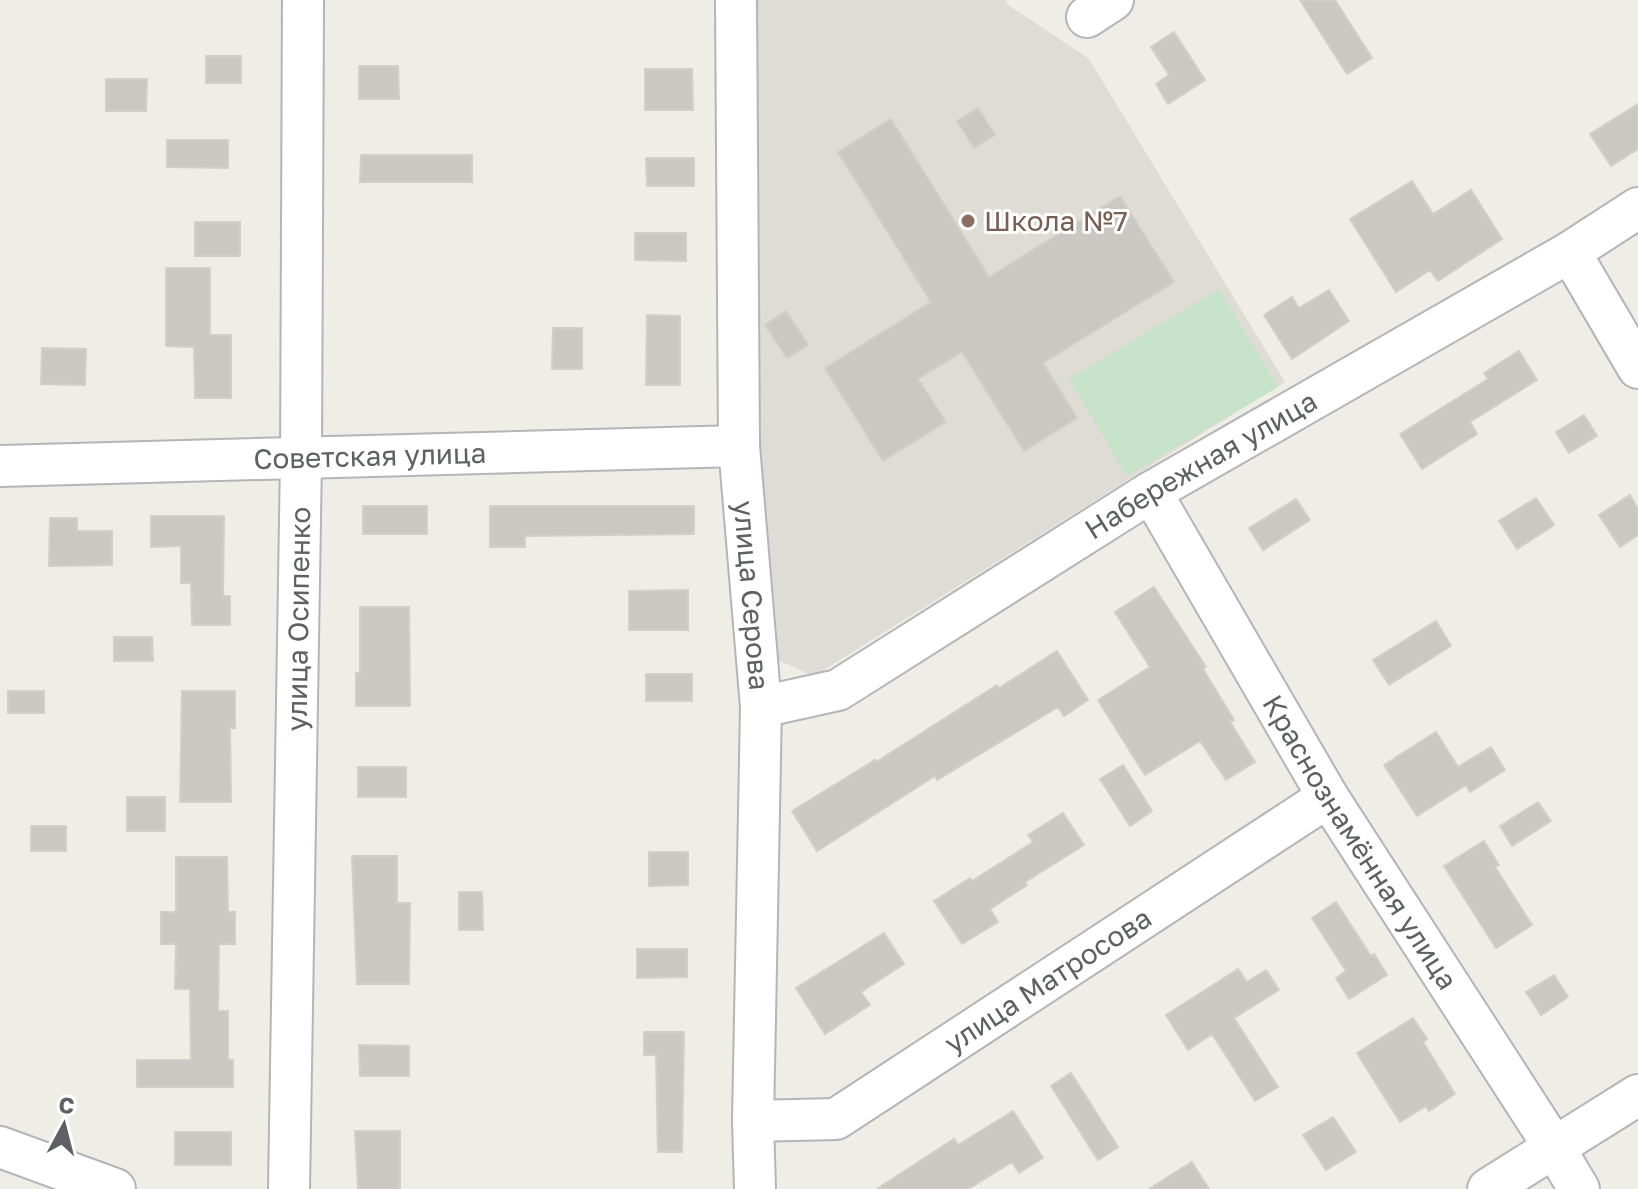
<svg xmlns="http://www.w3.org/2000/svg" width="1638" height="1189" viewBox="0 0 1638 1189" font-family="'Golos Text',sans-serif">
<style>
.education{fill:#dedcd5}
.green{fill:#c6e2c9}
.building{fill:#cac8c2;stroke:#d2cfc5;stroke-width:2}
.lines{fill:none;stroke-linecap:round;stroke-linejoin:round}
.minor-casing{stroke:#b3b5b9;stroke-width:44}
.minor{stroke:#fff;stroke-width:40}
.education-dot{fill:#8d6e63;stroke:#fff;stroke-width:3}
.labels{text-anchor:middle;stroke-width:6;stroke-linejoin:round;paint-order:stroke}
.education-label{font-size:28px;fill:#785e54;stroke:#fff;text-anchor:start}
.street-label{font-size:28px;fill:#5e6064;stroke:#fff}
</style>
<rect width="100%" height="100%" fill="#eeede6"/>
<!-- education -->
<path class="education" d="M 745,0 L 1006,0 L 1008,5 L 1089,59 L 1285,382 L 814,676 L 771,657 L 752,422 Z"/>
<!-- green -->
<path class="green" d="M 1219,289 L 1278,387 L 1127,476 L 1069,379 Z"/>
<!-- building -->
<path class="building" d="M 1300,0 L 1335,0 L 1372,58 L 1347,74 Z
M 1174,32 L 1205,80 L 1168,104 L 1156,84 L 1169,75 L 1151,47 Z
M 206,56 L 241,56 L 241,83 L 206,83 Z
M 359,66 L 398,66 L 399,99 L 359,99 Z
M 645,69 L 692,69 L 693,110 L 645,110 Z
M 106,79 L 147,79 L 146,111 L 106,111 Z
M 1638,104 L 1638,149 L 1611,166 L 1590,134 Z
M 978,108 L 995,135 L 974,148 L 957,121 Z
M 891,119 L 989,277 L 1120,196 L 1174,282 L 1043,363 L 1077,418 L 1024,451 L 962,352 L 918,379 L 946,422 L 883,461 L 825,368 L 931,302 L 838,152 Z
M 167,140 L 228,140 L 228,168 L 167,167 Z
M 361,155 L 472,155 L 472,182 L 360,182 Z
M 646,158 L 694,158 L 694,186 L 647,186 Z
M 1412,181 L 1433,214 L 1471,190 L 1502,239 L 1438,281 L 1430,270 L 1396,292 L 1350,219 Z
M 195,222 L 240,222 L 240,256 L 195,256 Z
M 635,233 L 686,233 L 686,261 L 635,260 Z
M 166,268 L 210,268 L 210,335 L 231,335 L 231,398 L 195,398 L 194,347 L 166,346 Z
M 1329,290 L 1349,321 L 1292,359 L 1264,315 L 1292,297 L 1299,308 Z
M 786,311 L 808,345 L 787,358 L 765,325 Z
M 647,315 L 680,316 L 680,385 L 646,385 Z
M 553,328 L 582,328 L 582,369 L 552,369 Z
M 42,348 L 86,349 L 85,385 L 41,384 Z
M 1519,351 L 1537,380 L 1470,422 L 1477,434 L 1422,469 L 1400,434 L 1488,379 L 1484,373 Z
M 1584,415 L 1597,436 L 1569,453 L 1556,432 Z
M 1630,495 L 1638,509 L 1638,535 L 1620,547 L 1599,515 Z
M 1536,498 L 1554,525 L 1517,549 L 1499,521 Z
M 1296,499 L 1310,520 L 1263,550 L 1249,528 Z
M 363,506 L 427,506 L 427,534 L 363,534 Z
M 490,506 L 694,506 L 694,534 L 525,536 L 525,547 L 490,547 Z
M 151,516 L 224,516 L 223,596 L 230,596 L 230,625 L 192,625 L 191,583 L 181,583 L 181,546 L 151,547 Z
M 50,518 L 77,518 L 77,531 L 112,531 L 112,565 L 49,566 Z
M 1154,587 L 1206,667 L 1203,669 L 1234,720 L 1230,722 L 1255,762 L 1226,780 L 1200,741 L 1145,775 L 1098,700 L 1150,667 L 1115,612 Z
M 688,590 L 688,630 L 629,630 L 629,591 Z
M 360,607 L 409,607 L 410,706 L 356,706 L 356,673 L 360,673 Z
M 1436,621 L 1451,646 L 1389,685 L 1373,660 Z
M 114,637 L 152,637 L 153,661 L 114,661 Z
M 1057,651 L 1088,700 L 1064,716 L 1058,707 L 937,780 L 935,776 L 817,851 L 792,811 L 875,760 L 876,762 L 997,685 L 999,688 Z
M 646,674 L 692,674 L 692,701 L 646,701 Z
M 8,691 L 44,691 L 44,713 L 8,713 Z
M 182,691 L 235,691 L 235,728 L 230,728 L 231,802 L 180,802 Z
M 1436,732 L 1458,767 L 1491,747 L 1505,770 L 1470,792 L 1466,785 L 1417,816 L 1384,765 Z
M 1123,765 L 1152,811 L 1130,826 L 1100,779 Z
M 358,767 L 406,767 L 406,797 L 358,797 Z
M 127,797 L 165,797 L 165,831 L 127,831 Z
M 1538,802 L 1551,821 L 1512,846 L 1500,826 Z
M 1063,813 L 1084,845 L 1025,882 L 1027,885 L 990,909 L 998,922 L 962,944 L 934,901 L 970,878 L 972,881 L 1033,842 L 1028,835 Z
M 31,826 L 66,826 L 66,851 L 31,851 Z
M 1484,841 L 1499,865 L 1495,867 L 1532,925 L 1496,948 L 1444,866 Z
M 649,852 L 688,852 L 688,885 L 649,886 Z
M 352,856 L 397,856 L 397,903 L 410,903 L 409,984 L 357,984 Z
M 176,857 L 227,857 L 228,912 L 235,912 L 235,944 L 219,944 L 218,1011 L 228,1011 L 228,1060 L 233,1060 L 233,1087 L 137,1087 L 137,1060 L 191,1060 L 190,989 L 175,989 L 176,944 L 161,944 L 161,912 L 176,912 Z
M 459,892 L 482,892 L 483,930 L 459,930 Z
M 1336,902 L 1371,956 L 1374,954 L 1387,975 L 1349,999 L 1336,978 L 1346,971 L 1312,918 Z
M 884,933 L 904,964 L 861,992 L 870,1005 L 825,1034 L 796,988 Z
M 637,949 L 687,949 L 687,977 L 637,978 Z
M 1238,969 L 1247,982 L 1266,970 L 1279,990 L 1234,1018 L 1278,1087 L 1255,1101 L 1212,1034 L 1188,1050 L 1166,1015 Z
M 1554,975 L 1568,997 L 1541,1015 L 1526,992 Z
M 1413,1018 L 1427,1039 L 1423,1042 L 1455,1094 L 1429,1111 L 1426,1106 L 1400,1122 L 1357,1053 Z
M 644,1032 L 684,1032 L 682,1152 L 658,1152 L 656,1055 L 644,1055 Z
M 359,1045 L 409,1046 L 409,1076 L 360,1076 Z
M 1071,1073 L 1118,1147 L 1098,1160 L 1051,1086 Z
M 1013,1111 L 1043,1158 L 1019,1173 L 1012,1162 L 968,1189 L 877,1189 L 954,1139 L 958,1145 Z
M 1333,1117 L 1356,1152 L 1326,1170 L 1303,1135 Z
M 355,1131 L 400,1131 L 400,1189 L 358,1189 Z
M 175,1132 L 231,1132 L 231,1165 L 175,1165 Z
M 1192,1162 L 1209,1189 L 1149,1189 Z"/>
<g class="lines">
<!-- minor casing -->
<g class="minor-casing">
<g id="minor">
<path id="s1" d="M 736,0 L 739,446 L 761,707 L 753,1121 L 755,1189"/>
<path d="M 1087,17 L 1113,0"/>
<path d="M 1570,252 L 1638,368"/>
<path id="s2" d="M 0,466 L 739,446"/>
<path id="s3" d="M 1151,492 L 1328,797 L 1554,1147 L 1579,1189"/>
<path id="s4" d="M 761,707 L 838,690 L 1151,492 L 1570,252 L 1638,208"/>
<path id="s5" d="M 753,1121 L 836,1119 L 1328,797"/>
<path d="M 0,1147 L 115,1189"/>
<path id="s6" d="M 289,1189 L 301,459 L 303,0"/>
<path d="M 1488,1189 L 1638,1095"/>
</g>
</g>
<!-- minor -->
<use href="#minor" class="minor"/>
</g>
<!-- markers -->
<circle class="education-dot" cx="968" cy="221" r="8"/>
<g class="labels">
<!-- education labels -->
<g class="education-label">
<text x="984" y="231">Школа №7</text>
</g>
<!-- street labels -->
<g class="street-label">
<text dy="10" stroke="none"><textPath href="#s2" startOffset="370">Советская улица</textPath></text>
<text dy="10" stroke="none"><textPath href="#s4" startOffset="506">Набережная улица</textPath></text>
<text dy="10" stroke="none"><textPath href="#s1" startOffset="596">улица Серова</textPath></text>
<text dy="10" stroke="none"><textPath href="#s6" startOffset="570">улица Осипенко</textPath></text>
<text dy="10" stroke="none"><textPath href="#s3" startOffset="408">Краснознамённая улица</textPath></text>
<text dy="10" stroke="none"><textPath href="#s5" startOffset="336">улица Матросова</textPath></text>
</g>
</g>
<!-- north arrow -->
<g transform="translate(64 1125) rotate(7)" stroke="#ffffff" stroke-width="6" paint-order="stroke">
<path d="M0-6L14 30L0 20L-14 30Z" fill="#5e6064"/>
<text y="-12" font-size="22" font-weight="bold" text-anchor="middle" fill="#5e6064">С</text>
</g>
</svg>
